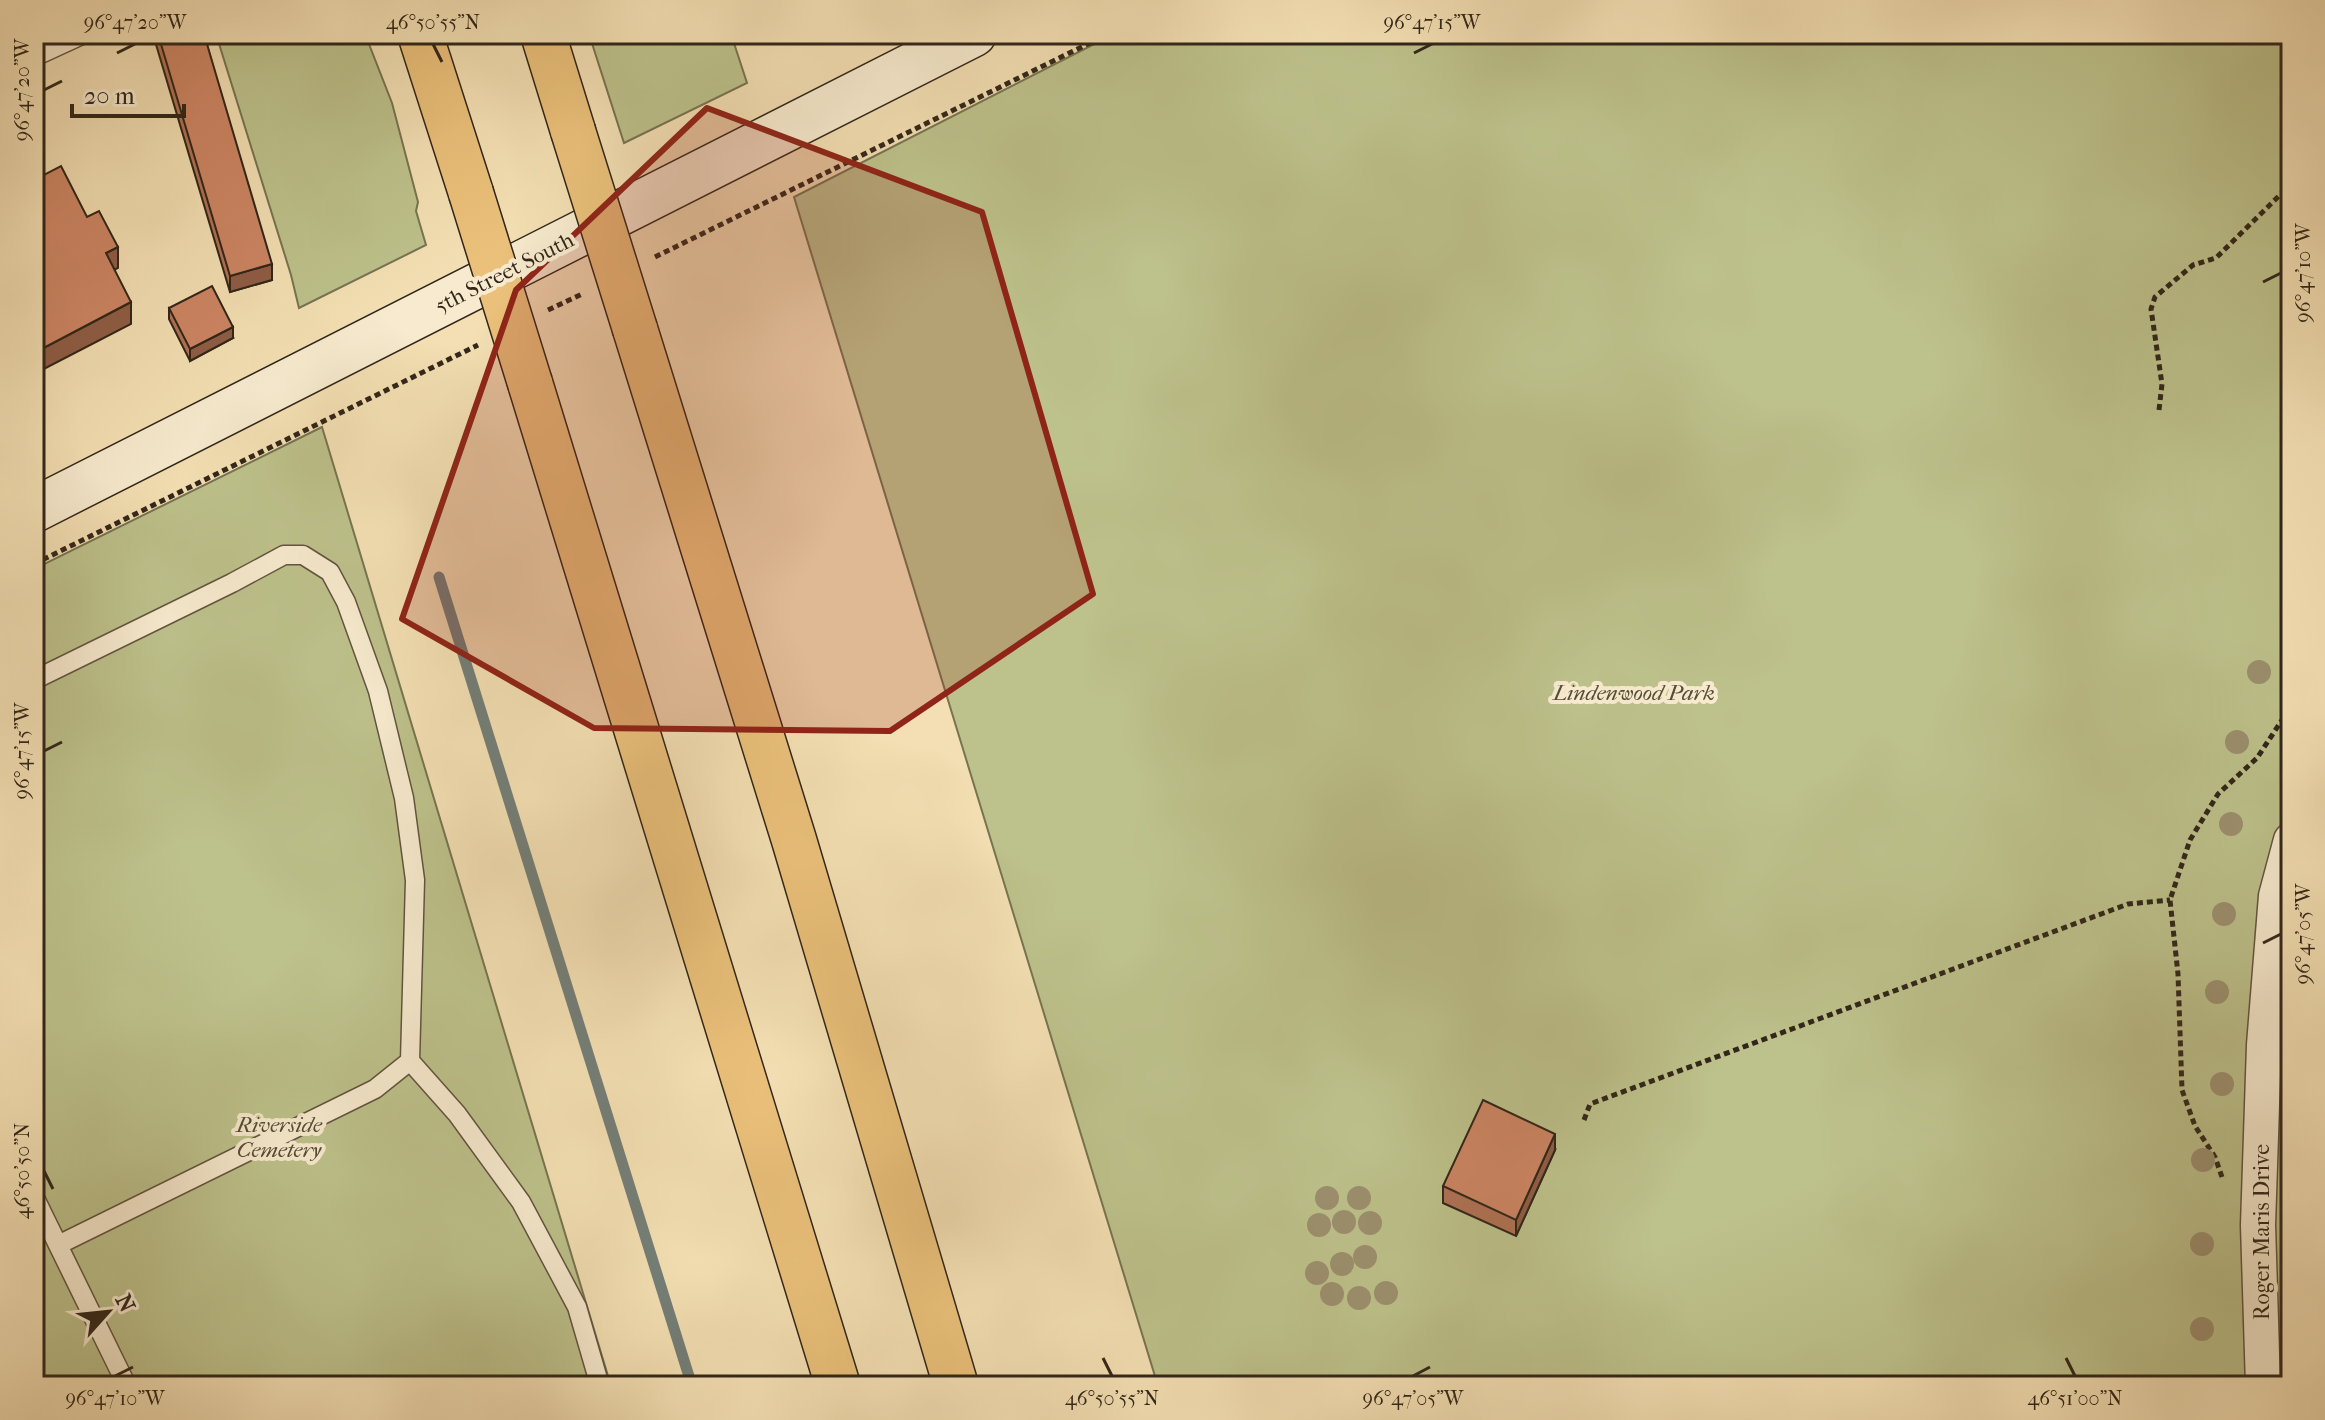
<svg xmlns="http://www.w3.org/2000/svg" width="2325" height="1420" viewBox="0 0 2325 1420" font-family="'IM FELL French Canon',serif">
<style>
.green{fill:#bdc18b;stroke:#777452;stroke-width:2}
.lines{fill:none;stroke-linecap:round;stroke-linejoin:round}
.stream{stroke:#747f78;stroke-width:11}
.lane-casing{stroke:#625440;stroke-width:21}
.street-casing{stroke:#625440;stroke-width:37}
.secondary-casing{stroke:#312619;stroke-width:47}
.highway-casing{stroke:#312619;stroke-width:47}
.path{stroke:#312619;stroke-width:5;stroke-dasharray:6 4;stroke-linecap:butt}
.lane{stroke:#f7eace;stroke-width:18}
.street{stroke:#f7eace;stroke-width:34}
.secondary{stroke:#f7eace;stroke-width:44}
.highway{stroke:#eac07a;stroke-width:44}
.highway-bridge-casing{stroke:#312619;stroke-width:47;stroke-linecap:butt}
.highway-bridge{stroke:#eac07a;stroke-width:44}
.tree{fill:#9c8f6e}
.wall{fill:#af7255;stroke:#312619;stroke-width:2}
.shaded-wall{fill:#8f5d45;stroke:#312619;stroke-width:2}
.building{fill:#cc8563;stroke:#312619;stroke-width:2}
.marked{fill:#8f2418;fill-opacity:0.2;stroke:#8f2418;stroke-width:6;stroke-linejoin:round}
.ticks{fill:none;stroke:#312619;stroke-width:3}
.labels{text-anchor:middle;stroke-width:8;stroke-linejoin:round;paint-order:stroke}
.street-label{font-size:22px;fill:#312619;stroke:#f7eace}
.park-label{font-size:22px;font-style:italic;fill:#544d36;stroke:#f7eace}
.neatline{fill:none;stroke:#312619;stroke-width:3}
.ticks-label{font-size:20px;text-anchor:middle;fill:#312619}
</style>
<rect width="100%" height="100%" fill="#f3dfb3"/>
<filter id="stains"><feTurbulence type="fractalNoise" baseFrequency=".0025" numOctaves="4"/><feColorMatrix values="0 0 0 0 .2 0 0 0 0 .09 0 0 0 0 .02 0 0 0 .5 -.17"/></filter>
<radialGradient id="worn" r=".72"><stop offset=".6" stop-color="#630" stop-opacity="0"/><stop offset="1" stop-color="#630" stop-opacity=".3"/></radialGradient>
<!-- green -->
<path class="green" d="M 216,34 L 365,34 L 392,103 L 418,202 L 416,211 L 426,245 L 299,308 L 291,275 Z
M 589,34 L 731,34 L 747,83 L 624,143 Z
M 1114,34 L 2291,34 L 2291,1386 L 1158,1386 L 794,197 Z
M 322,427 L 611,1386 L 34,1386 L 34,569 Z"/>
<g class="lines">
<!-- stream -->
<path class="stream" d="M 439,577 L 692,1386"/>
<!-- lane casing -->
<g class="lane-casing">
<path id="lane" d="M 34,57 L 84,34
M 34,680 L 232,583 L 284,555 L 303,555 L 330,572 L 346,602 L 378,691 L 404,798 L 415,880 L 410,1061 L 375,1089 L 58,1245
M 410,1061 L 457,1114 L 521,1202 L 577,1307 L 600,1386
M 34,1196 L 127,1386"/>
</g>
<!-- street casing -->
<g class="street-casing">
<path id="street" d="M 2263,1386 L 2258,1225 L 2264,1045 L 2276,896 L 2291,840"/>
</g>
<!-- secondary casing -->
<g class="secondary-casing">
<path id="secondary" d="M 34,510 L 974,34"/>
</g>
<!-- highway casing -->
<g class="highway-casing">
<path id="highway" d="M 420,34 L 471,193
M 543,34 L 573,131
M 635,329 L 794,840 L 956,1386
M 530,383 L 838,1386"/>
</g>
<!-- path -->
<path class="path" d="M 655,257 L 1108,34
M 548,310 L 582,294
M 2159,410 L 2162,384 L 2151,309 L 2155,297 L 2193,265 L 2216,258 L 2291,184
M 34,564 L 478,345
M 1584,1120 L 1590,1104 L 2128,904 L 2170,900
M 2222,1177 L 2215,1157 L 2195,1126 L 2182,1090 L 2178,974 L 2170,900 L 2190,840 L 2218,794 L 2257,758 L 2288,711 L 2291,702"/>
<!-- lane -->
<use href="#lane" class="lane"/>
<!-- street -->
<use href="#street" class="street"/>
<!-- secondary -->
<use href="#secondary" class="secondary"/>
<!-- highway -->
<use href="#highway" class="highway"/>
<!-- highway-bridge casing -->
<g class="highway-bridge-casing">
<path id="highway-bridge" d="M 573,131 L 635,329
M 471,193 L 530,383"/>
</g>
<!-- highway-bridge -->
<use href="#highway-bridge" class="highway-bridge"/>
</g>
<!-- trees -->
<g class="tree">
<circle cx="2259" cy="672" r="12"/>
<circle cx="2237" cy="742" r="12"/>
<circle cx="2231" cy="824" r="12"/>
<circle cx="2224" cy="914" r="12"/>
<circle cx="2217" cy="992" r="12"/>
<circle cx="2222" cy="1084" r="12"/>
<circle cx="2203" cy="1160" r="12"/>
<circle cx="1327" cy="1198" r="12"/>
<circle cx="1359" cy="1198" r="12"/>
<circle cx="1344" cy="1222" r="12"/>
<circle cx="1370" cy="1223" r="12"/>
<circle cx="1319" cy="1225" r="12"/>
<circle cx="2202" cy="1244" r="12"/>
<circle cx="1365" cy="1257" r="12"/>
<circle cx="1342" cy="1264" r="12"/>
<circle cx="1317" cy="1273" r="12"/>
<circle cx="1386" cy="1293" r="12"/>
<circle cx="1332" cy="1294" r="12"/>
<circle cx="1359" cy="1298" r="12"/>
<circle cx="2202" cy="1329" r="12"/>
</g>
<!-- wall -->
<path class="wall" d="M 155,34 L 204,34 L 272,280 L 230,292 L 155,41 Z
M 169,308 L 233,338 L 190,361 L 169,319 Z
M 1555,1150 L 1516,1236 L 1443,1203 L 1443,1186 Z"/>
<!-- shaded-wall -->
<path class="shaded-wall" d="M 34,34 L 55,34 L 34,45 Z
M 118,247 L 118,268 L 106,274 L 106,253 Z
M 272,264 L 272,280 L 230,292 L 230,276 Z
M 131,302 L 131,324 L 34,374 L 34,353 Z
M 233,327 L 233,338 L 190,361 L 190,349 Z
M 1555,1134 L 1555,1150 L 1516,1236 L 1516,1220 Z"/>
<!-- building -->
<path class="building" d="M 158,34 L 204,34 L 272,264 L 230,276 Z
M 61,166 L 87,217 L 99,211 L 118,247 L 106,253 L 131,302 L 34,353 L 34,180 Z
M 212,286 L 233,327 L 190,349 L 169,308 Z
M 1483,1100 L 1555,1134 L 1516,1220 L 1443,1186 Z"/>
<!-- marked area -->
<path class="marked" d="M 707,108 L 982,212 L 1093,594 L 890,731 L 594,728 L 402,619 L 516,290 Z"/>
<!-- ticks -->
<path class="ticks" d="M 433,44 L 442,62M 117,53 L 135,44M 1414,53 L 1432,44M 44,90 L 62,81M 2263,282 L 2281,273M 44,751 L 62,742M 2263,943 L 2281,934M 44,1171 L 53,1189M 1103,1358 L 1112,1376M 2066,1358 L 2075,1376M 115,1376 L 133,1367M 1413,1376 L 1430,1367"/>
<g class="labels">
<!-- street labels -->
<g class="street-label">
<text transform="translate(504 272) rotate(-27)" y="8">5th Street South</text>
<text transform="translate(2261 1232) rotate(-90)" y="8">Roger Maris Drive</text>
</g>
<!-- park labels -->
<g class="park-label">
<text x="1634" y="700">Lindenwood Park</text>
<text x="279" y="1132">Riverside<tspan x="279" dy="25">Cemetery</tspan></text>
</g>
</g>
<!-- margin -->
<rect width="2325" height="1420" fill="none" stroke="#f3dfb3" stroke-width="88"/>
<!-- north arrow -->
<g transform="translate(108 1312) rotate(63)" stroke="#f7eace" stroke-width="6" paint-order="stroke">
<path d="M0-6L14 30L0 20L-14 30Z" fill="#312619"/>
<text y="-12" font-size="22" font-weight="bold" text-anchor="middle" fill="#312619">N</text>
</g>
<!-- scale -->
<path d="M72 104v12h112v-12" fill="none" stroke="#312619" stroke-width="4"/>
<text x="84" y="104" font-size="24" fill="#312619" stroke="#f7eace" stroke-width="6" paint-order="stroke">20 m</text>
<rect x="44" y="44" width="2237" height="1332" class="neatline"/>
<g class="ticks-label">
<text x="135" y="29">96°47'20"W</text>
<text x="433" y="29">46°50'55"N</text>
<text x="1432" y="29">96°47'15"W</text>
<text transform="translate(22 90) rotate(-90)" y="7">96°47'20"W</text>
<text transform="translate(2303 273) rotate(-90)" y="7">96°47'10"W</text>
<text transform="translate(22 751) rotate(-90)" y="7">96°47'15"W</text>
<text transform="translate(2303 934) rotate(-90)" y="7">96°47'05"W</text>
<text transform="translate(22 1171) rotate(-90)" y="7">46°50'50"N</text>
<text x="115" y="1405">96°47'10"W</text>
<text x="1112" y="1405">46°50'55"N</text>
<text x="1413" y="1405">96°47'05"W</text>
<text x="2075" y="1405">46°51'00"N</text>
</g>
<rect width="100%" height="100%" filter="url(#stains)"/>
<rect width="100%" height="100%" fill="url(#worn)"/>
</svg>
